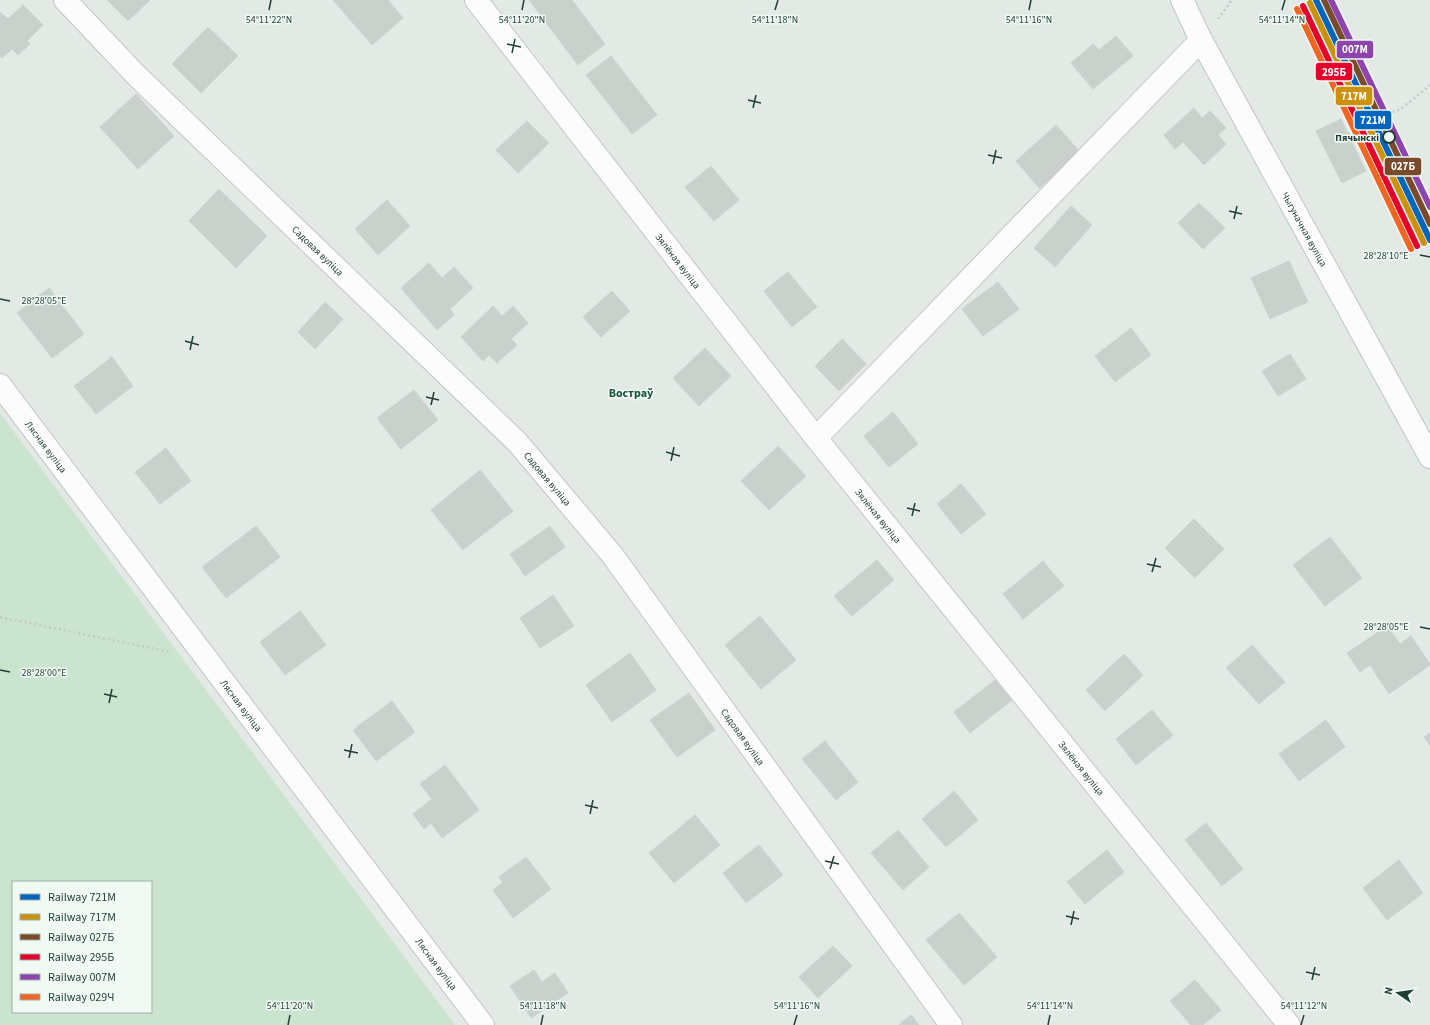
<svg xmlns="http://www.w3.org/2000/svg" width="1430" height="1025" viewBox="0 0 1430 1025" font-family="'Source Sans 3',sans-serif">
<style>
.green{fill:#cbe4cf;fill-rule:evenodd}
.building{fill:#cad1cd;stroke:#ccd3cf}
.lines{fill:none;stroke-linecap:round;stroke-linejoin:round}
.minor-casing{stroke:#c0c7c3;stroke-width:24}
.path{stroke:#c0cac4;stroke-width:2.5;stroke-dasharray:2 3;stroke-linecap:butt}
.minor{stroke:#fbfcfb;stroke-width:22}
.rail-1-casing{stroke:#f1f9f4;stroke-width:9}
.rail-2-casing{stroke:#f1f9f4;stroke-width:9}
.rail-3-casing{stroke:#f1f9f4;stroke-width:9}
.rail-4-casing{stroke:#f1f9f4;stroke-width:9}
.rail-5-casing{stroke:#f1f9f4;stroke-width:9}
.rail-6-casing{stroke:#f1f9f4;stroke-width:9}
.rail-1{stroke:#0065bd;stroke-width:6}
.rail-2{stroke:#cc910a;stroke-width:6}
.rail-3{stroke:#7a4b2a;stroke-width:6}
.rail-4{stroke:#e4002b;stroke-width:6}
.rail-5{stroke:#8e44ad;stroke-width:6}
.rail-6{stroke:#f26522;stroke-width:6}
.ticks{fill:none;stroke:#1f3f33;stroke-width:1.5}
.stop-dot{fill:#f1f9f4;stroke:#1f3f33;stroke-width:2}
.labels{text-anchor:middle;stroke-width:3;stroke-linejoin:round;paint-order:stroke}
.stop-label{font-size:10px;font-weight:bold;fill:#1f3f33;stroke:#f1f9f4;text-anchor:end}
.street-label{font-size:10px;fill:#1f3f33;stroke:#f1f9f4}
.quarter-label{font-size:12px;font-weight:bold;fill:#19533e;stroke:#f1f9f4}
.ticks-label{font-size:10px;text-anchor:middle;fill:#1f3f33;stroke:#f1f9f4;stroke-width:3;stroke-linejoin:round;paint-order:stroke}
.line-badge{stroke:#f1f9f4;stroke-width:1.5}
.badge-label{font-size:11px;text-anchor:middle;font-weight:bold;fill:#fff}
</style>
<rect width="100%" height="100%" fill="#e3eae6"/>
<!-- green -->
<path class="green" d="M 0,413 L 455,1025 L 0,1025 ZM 13,882 L 151,882 L 151,1012 L 13,1012 Z"/>
<!-- building -->
<path class="building" d="M 107,0 L 150,0 L 128,21 Z
M 333,0 L 388,0 L 403,18 L 372,45 Z
M 529,0 L 572,0 L 605,44 L 578,65 Z
M 23,5 L 43,25 L 27,41 L 30,44 L 18,55 L 12,49 L 2,58 L 0,56 L 0,12 L 8,19 Z
M 208,27 L 238,56 L 201,93 L 172,64 Z
M 1116,36 L 1133,56 L 1093,89 L 1071,63 L 1093,44 L 1099,50 Z
M 611,56 L 657,115 L 632,134 L 586,75 Z
M 136,94 L 174,136 L 138,169 L 100,127 Z
M 1194,108 L 1202,118 L 1210,111 L 1226,128 L 1218,135 L 1226,144 L 1204,165 L 1183,142 L 1175,149 L 1164,135 Z
M 1341,119 L 1366,171 L 1342,183 L 1316,131 Z
M 527,121 L 549,143 L 518,173 L 496,150 Z
M 1056,125 L 1080,152 L 1039,188 L 1016,161 Z
M 711,166 L 739,200 L 714,221 L 685,187 Z
M 219,189 L 267,236 L 236,268 L 189,221 Z
M 387,200 L 410,226 L 378,255 L 355,229 Z
M 1199,203 L 1225,228 L 1203,249 L 1178,223 Z
M 1071,206 L 1092,225 L 1055,267 L 1034,248 Z
M 1289,261 L 1308,302 L 1270,319 L 1251,278 Z
M 429,263 L 442,278 L 454,267 L 473,288 L 450,309 L 454,315 L 437,330 L 401,288 Z
M 788,272 L 817,307 L 792,327 L 764,291 Z
M 998,282 L 1019,309 L 983,336 L 962,309 Z
M 49,288 L 84,334 L 52,358 L 17,313 Z
M 612,291 L 630,311 L 601,337 L 583,317 Z
M 325,302 L 343,319 L 315,349 L 298,332 Z
M 493,306 L 502,316 L 513,306 L 528,323 L 511,339 L 517,345 L 497,363 L 489,355 L 483,361 L 461,337 Z
M 1131,328 L 1151,355 L 1115,382 L 1095,356 Z
M 842,339 L 866,364 L 839,391 L 815,366 Z
M 705,348 L 731,376 L 699,406 L 673,378 Z
M 1290,354 L 1306,379 L 1278,396 L 1262,371 Z
M 112,357 L 133,386 L 96,414 L 74,386 Z
M 414,390 L 438,420 L 401,449 L 377,418 Z
M 893,412 L 918,444 L 889,467 L 864,436 Z
M 778,446 L 806,476 L 769,510 L 741,481 Z
M 166,448 L 191,481 L 160,504 L 135,472 Z
M 480,470 L 513,511 L 463,550 L 431,510 Z
M 961,484 L 986,514 L 961,534 L 937,504 Z
M 1194,519 L 1224,549 L 1195,578 L 1165,548 Z
M 256,526 L 280,557 L 226,598 L 202,567 Z
M 550,526 L 565,547 L 525,576 L 510,554 Z
M 1330,537 L 1362,578 L 1325,606 L 1293,565 Z
M 877,560 L 894,580 L 852,616 L 834,596 Z
M 1043,561 L 1064,586 L 1023,619 L 1003,594 Z
M 553,595 L 574,626 L 540,648 L 520,618 Z
M 300,611 L 326,645 L 285,675 L 260,642 Z
M 760,616 L 796,660 L 761,689 L 725,645 Z
M 1387,626 L 1400,644 L 1411,636 L 1430,664 L 1430,665 L 1389,694 L 1370,665 L 1360,672 L 1347,653 Z
M 1252,645 L 1285,682 L 1259,704 L 1226,668 Z
M 630,653 L 656,690 L 612,722 L 586,685 Z
M 1124,654 L 1143,675 L 1105,711 L 1086,690 Z
M 995,680 L 1012,700 L 970,733 L 954,712 Z
M 689,693 L 715,730 L 677,757 L 650,720 Z
M 392,701 L 415,732 L 376,761 L 353,730 Z
M 1152,710 L 1173,735 L 1136,765 L 1116,739 Z
M 1326,720 L 1345,747 L 1299,781 L 1279,754 Z
M 1430,733 L 1430,746 L 1424,737 Z
M 825,741 L 858,782 L 836,800 L 802,759 Z
M 445,765 L 479,810 L 442,838 L 431,823 L 424,829 L 413,814 L 432,799 L 420,784 Z
M 954,791 L 978,820 L 946,847 L 922,819 Z
M 695,815 L 720,845 L 674,883 L 649,853 Z
M 1206,823 L 1243,869 L 1222,886 L 1185,840 Z
M 898,830 L 929,867 L 903,890 L 871,853 Z
M 759,845 L 783,875 L 746,903 L 723,873 Z
M 1107,850 L 1124,872 L 1085,904 L 1067,882 Z
M 526,857 L 551,889 L 513,918 L 493,890 L 503,882 L 499,877 Z
M 1399,860 L 1423,893 L 1387,920 L 1363,888 Z
M 959,913 L 997,957 L 964,985 L 926,940 Z
M 833,946 L 852,966 L 818,998 L 799,977 Z
M 534,970 L 542,982 L 555,973 L 568,993 L 531,1018 L 510,986 Z
M 1195,980 L 1221,1010 L 1203,1025 L 1191,1025 L 1170,1001 Z
M 911,1015 L 919,1025 L 899,1025 Z"/>
<g class="lines">
<!-- minor casing -->
<g class="minor-casing">
<g id="minor">
<path id="s1" d="M 65,0 L 136,75 L 518,443 L 613,556 L 951,1025"/>
<path id="s2" d="M 476,0 L 816,438 L 1289,1025"/>
<path id="s3" d="M 1182,0 L 1201,40 L 1430,457"/>
<path id="s4" d="M 0,385 L 483,1025"/>
<path d="M 816,438 L 1201,40"/>
</g>
</g>
<!-- path -->
<path class="path" d="M 1218,19 L 1232,0
M 1348,134 L 1373,119 L 1401,109 L 1430,85
M 0,617 L 170,652"/>
<!-- minor -->
<use href="#minor" class="minor"/>
<!-- rail-1 casing -->
<g class="rail-1-casing">
<path id="rail-1" d="M 1316,0 L 1430,240"/>
</g>
<!-- rail-2 casing -->
<g class="rail-2-casing">
<path id="rail-2" d="M 1310,3 L 1424,243"/>
</g>
<!-- rail-3 casing -->
<g class="rail-3-casing">
<path id="rail-3" d="M 1324,0 L 1430,224"/>
</g>
<!-- rail-4 casing -->
<g class="rail-4-casing">
<path id="rail-4" d="M 1303,6 L 1417,246"/>
</g>
<!-- rail-5 casing -->
<g class="rail-5-casing">
<path id="rail-5" d="M 1331,0 L 1430,207"/>
</g>
<!-- rail-6 casing -->
<g class="rail-6-casing">
<path id="rail-6" d="M 1297,9 L 1411,249"/>
</g>
<!-- rail-1 -->
<use href="#rail-1" class="rail-1"/>
<!-- rail-2 -->
<use href="#rail-2" class="rail-2"/>
<!-- rail-3 -->
<use href="#rail-3" class="rail-3"/>
<!-- rail-4 -->
<use href="#rail-4" class="rail-4"/>
<!-- rail-5 -->
<use href="#rail-5" class="rail-5"/>
<!-- rail-6 -->
<use href="#rail-6" class="rail-6"/>
</g>
<!-- ticks -->
<path class="ticks" d="M 269,10 L 271,0M 522,10 L 524,0M 775,10 L 778,0M 1029,10 L 1031,0M 1282,10 L 1285,0M 507,44 L 521,47M 512,53 L 515,39M 748,100 L 761,103M 753,108 L 756,95M 988,155 L 1002,158M 993,164 L 996,150M 1229,211 L 1242,214M 1234,219 L 1237,206M 1420,255 L 1430,257M 0,299 L 10,301M 185,341 L 199,345M 190,350 L 193,336M 426,397 L 439,400M 431,405 L 434,392M 666,452 L 680,456M 671,461 L 674,447M 907,508 L 920,511M 912,516 L 915,503M 1147,564 L 1161,567M 1152,572 L 1156,558M 1420,627 L 1430,629M 0,670 L 10,672M 104,694 L 117,697M 109,703 L 112,689M 344,750 L 358,753M 349,758 L 352,744M 585,805 L 598,808M 590,814 L 593,800M 825,861 L 839,864M 830,869 L 834,856M 1066,916 L 1079,919M 1071,925 L 1074,911M 1306,972 L 1320,975M 1312,980 L 1315,967M 288,1025 L 290,1015M 541,1025 L 543,1015M 794,1025 L 797,1015M 1048,1025 L 1050,1015M 1301,1025 L 1304,1015"/>
<!-- markers -->
<circle class="stop-dot" cx="1389" cy="137" r="6"/>
<g class="labels">
<!-- stop labels -->
<g class="stop-label">
<text x="1379" y="141">Пячынскі</text>
</g>
<!-- street labels -->
<g class="street-label">
<text dy="4" stroke="none"><textPath href="#s3" startOffset="260">Чыгуначная вуліца</textPath></text>
<text dy="4" stroke="none"><textPath href="#s1" startOffset="356">Садовая вуліца</textPath></text>
<text dy="4" stroke="none"><textPath href="#s2" startOffset="330">Зялёная вуліца</textPath></text>
<text dy="4" stroke="none"><textPath href="#s4" startOffset="77">Лясная вуліца</textPath></text>
<text dy="4" stroke="none"><textPath href="#s1" startOffset="680">Садовая вуліца</textPath></text>
<text dy="4" stroke="none"><textPath href="#s2" startOffset="654">Зялёная вуліца</textPath></text>
<text dy="4" stroke="none"><textPath href="#s4" startOffset="401">Лясная вуліца</textPath></text>
<text dy="4" stroke="none"><textPath href="#s1" startOffset="1004">Садовая вуліца</textPath></text>
<text dy="4" stroke="none"><textPath href="#s2" startOffset="978">Зялёная вуліца</textPath></text>
<text dy="4" stroke="none"><textPath href="#s4" startOffset="725">Лясная вуліца</textPath></text>
</g>
<!-- quarter labels -->
<g class="quarter-label">
<text x="631" y="397">Востраў</text>
</g>
</g>
<g class="ticks-label">
<text x="269" y="23">54°11'22"N</text>
<text x="522" y="23">54°11'20"N</text>
<text x="775" y="23">54°11'18"N</text>
<text x="1029" y="23">54°11'16"N</text>
<text x="1282" y="23">54°11'14"N</text>
<text x="1386" y="259">28°28'10"E</text>
<text x="44" y="304">28°28'05"E</text>
<text x="1386" y="630">28°28'05"E</text>
<text x="44" y="676">28°28'00"E</text>
<text x="290" y="1009">54°11'20"N</text>
<text x="543" y="1009">54°11'18"N</text>
<text x="797" y="1009">54°11'16"N</text>
<text x="1050" y="1009">54°11'14"N</text>
<text x="1304" y="1009">54°11'12"N</text>
</g>
<g class="line-badge">
<rect x="1336" y="40" width="38" height="19" rx="4" fill="#8e44ad"/>
<rect x="1315" y="62" width="38" height="19" rx="4" fill="#e4002b"/>
<rect x="1335" y="86" width="38" height="20" rx="4" fill="#cc910a"/>
<rect x="1354" y="110" width="38" height="20" rx="4" fill="#0065bd"/>
<rect x="1384" y="157" width="38" height="19" rx="4" fill="#7a4b2a"/>
</g>
<g class="badge-label">
<text x="1355" y="53">007М</text>
<text x="1334" y="76">295Б</text>
<text x="1354" y="100">717М</text>
<text x="1373" y="124">721М</text>
<text x="1403" y="170">027Б</text>
</g>
<!-- legend -->
<rect x="12" y="881" width="140" height="132" fill="#f1f9f4" stroke="#9dafa7"/>
<rect x="20" y="894" width="20" height="6" fill="#0065bd" stroke="#9dafa7"/>
<text x="48" y="901" font-size="12" fill="#1f3f33">Railway 721М</text>
<rect x="20" y="914" width="20" height="6" fill="#cc910a" stroke="#9dafa7"/>
<text x="48" y="921" font-size="12" fill="#1f3f33">Railway 717М</text>
<rect x="20" y="934" width="20" height="6" fill="#7a4b2a" stroke="#9dafa7"/>
<text x="48" y="941" font-size="12" fill="#1f3f33">Railway 027Б</text>
<rect x="20" y="954" width="20" height="6" fill="#e4002b" stroke="#9dafa7"/>
<text x="48" y="961" font-size="12" fill="#1f3f33">Railway 295Б</text>
<rect x="20" y="974" width="20" height="6" fill="#8e44ad" stroke="#9dafa7"/>
<text x="48" y="981" font-size="12" fill="#1f3f33">Railway 007М</text>
<rect x="20" y="994" width="20" height="6" fill="#f26522" stroke="#9dafa7"/>
<text x="48" y="1001" font-size="12" fill="#1f3f33">Railway 029Ч</text>
<!-- north arrow -->
<g transform="translate(1398 993) rotate(283)" stroke="#f1f9f4" stroke-width="3" paint-order="stroke">
<path d="M0-3L7 15L0 10L-7 15Z" fill="#1f3f33"/>
<text y="-6" font-size="11" font-weight="bold" text-anchor="middle" fill="#1f3f33">N</text>
</g>
</svg>
